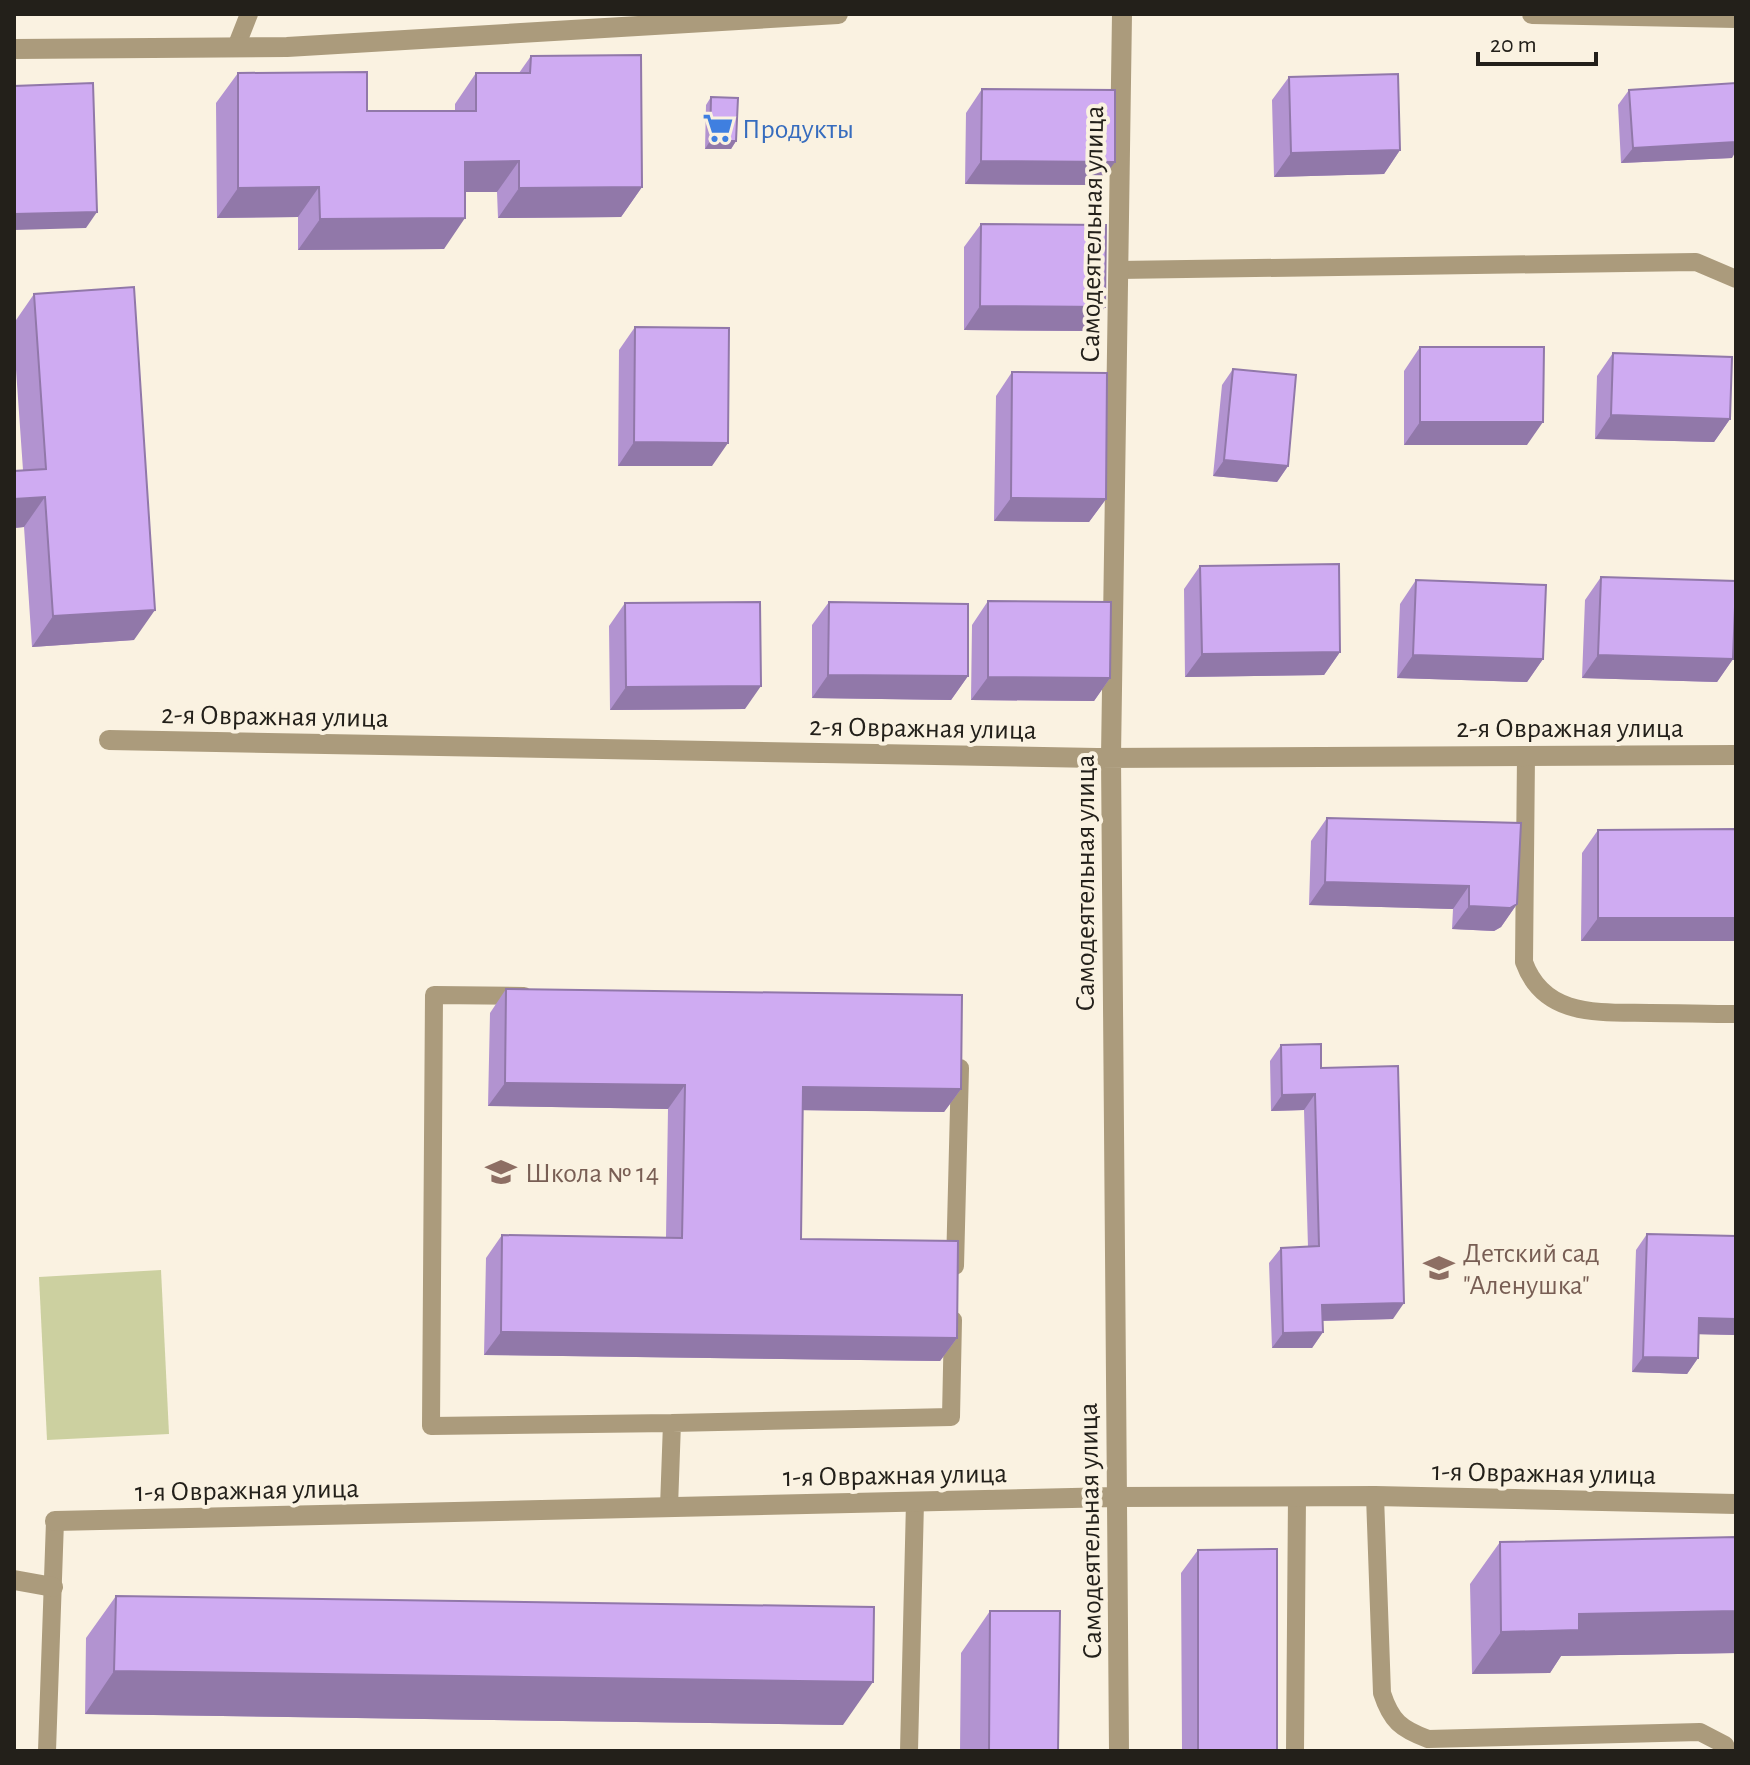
<svg xmlns="http://www.w3.org/2000/svg" width="1750" height="1765" viewBox="0 0 1750 1765" font-family="'Alegreya Sans',sans-serif">
<style>
.green{fill:#ccd0a0}
.lines{fill:none;stroke-linecap:round;stroke-linejoin:round}
.lane{stroke:#ab9b7c;stroke-width:18}
.street{stroke:#ab9b7c;stroke-width:20}
.wall{fill:#b293d0}
.shaded-wall{fill:#9178a9}
.building{fill:#cfabf2;stroke:#9178a9;stroke-width:2}
.labels{text-anchor:middle;stroke-width:8;stroke-linejoin:round;paint-order:stroke}
.shop-label{font-size:28px;fill:#366cbe;stroke:#faf2e1;text-anchor:start}
.street-label{font-size:28px;fill:#23201a;stroke:#faf2e1}
.education-label{font-size:28px;fill:#785e54;stroke:#faf2e1;text-anchor:start}
</style>
<rect width="100%" height="100%" fill="#faf2e1"/>
<!-- green -->
<path class="green" d="M 161,1270 L 169,1434 L 47,1440 L 39,1277 Z"/>
<g class="lines">
<!-- lane -->
<path class="lane" d="M 236,47 L 249,14
M 1118,270 L 1696,262 L 1736,279
M 1526,755 L 1524,962 C 1544,1018 1600,1012 1650,1013 C 1678,1013 1707,1014 1736,1014
M 524,996 L 434,995 L 431,1426 L 672,1423
M 955,1266 L 960,1068
M 1375,1496 L 1382,1693 C 1391,1721 1401,1729 1428,1739 L 1700,1732 L 1725,1745 L 1728,1751
M 669,1507 L 672,1423 L 951,1417 L 953,1320
M 47,1751 L 55,1521
M 909,1751 L 915,1502
M 1295,1751 L 1297,1496"/>
<!-- street -->
<path class="street" d="M 1532,14 L 1736,18
M 14,49 L 287,47 L 838,14
M 109,740 L 1097,758 L 1736,755
M 55,1521 L 1116,1497 L 1375,1496 L 1736,1504
M 14,1580 L 53,1587
M 1119,1751 L 1111,757 L 1122,14"/>
</g>
<!-- wall -->
<path class="wall" d="M 531,56 L 642,187 L 621,217 L 498,218 L 497,192 L 465,192 L 444,249 L 298,250 L 298,217 L 217,218 L 216,103 L 238,73 L 367,111 L 455,111 L 455,104 L 476,73 L 519,73 Z
M 1289,77 L 1400,150 L 1384,174 L 1274,177 L 1272,100 Z
M 982,89 L 1098,185 L 965,184 L 966,113 Z
M 1629,90 L 1732,158 L 1621,163 L 1618,105 Z
M 711,97 L 736,141 L 731,149 L 705,149 L 706,105 Z
M 981,224 L 1089,331 L 964,330 L 964,247 Z
M 34,294 L 134,640 L 32,647 L 24,527 L 14,528 L 14,471 L 23,470 L 14,341 L 14,323 Z
M 635,327 L 712,466 L 618,466 L 619,350 Z
M 1420,347 L 1527,445 L 1404,445 L 1404,371 Z
M 1613,353 L 1730,419 L 1714,442 L 1595,439 L 1597,376 Z
M 1233,369 L 1288,466 L 1277,482 L 1213,476 L 1222,385 Z
M 1012,372 L 1106,499 L 1089,522 L 994,521 L 996,396 Z
M 1200,566 L 1340,652 L 1324,675 L 1185,677 L 1184,589 Z
M 1601,577 L 1733,659 L 1717,682 L 1582,678 L 1585,600 Z
M 1416,580 L 1543,659 L 1527,682 L 1397,678 L 1400,604 Z
M 988,601 L 1110,678 L 1094,701 L 971,700 L 972,625 Z
M 829,602 L 968,676 L 951,700 L 812,698 L 812,625 Z
M 625,603 L 745,709 L 610,710 L 609,626 Z
M 1327,818 L 1517,904 L 1501,927 L 1494,931 L 1452,929 L 1453,909 L 1309,905 L 1311,841 Z
M 1736,829 L 1736,941 L 1581,941 L 1582,853 L 1598,830 Z
M 506,989 L 961,1089 L 944,1112 L 803,1110 L 801,1239 L 957,1338 L 940,1361 L 484,1355 L 486,1258 L 502,1235 L 666,1237 L 668,1109 L 488,1106 L 490,1013 Z
M 1281,1045 L 1321,1068 L 1393,1319 L 1322,1321 L 1323,1332 L 1312,1348 L 1272,1348 L 1269,1263 L 1281,1248 L 1308,1247 L 1304,1110 L 1271,1111 L 1270,1061 Z
M 1647,1234 L 1736,1335 L 1698,1334 L 1698,1358 L 1687,1374 L 1632,1372 L 1636,1250 Z
M 1736,1537 L 1736,1653 L 1561,1656 L 1550,1673 L 1472,1674 L 1470,1584 L 1500,1542 Z
M 1198,1550 L 1277,1751 L 1182,1751 L 1181,1573 Z
M 116,1596 L 843,1725 L 85,1714 L 86,1638 Z
M 990,1611 L 1058,1751 L 960,1751 L 961,1653 Z"/>
<!-- shaded-wall -->
<path class="shaded-wall" d="M 710,141 L 736,141 L 731,149 L 705,149 Z
M 1736,142 L 1736,151 L 1732,158 L 1621,163 L 1633,148 Z
M 1400,150 L 1384,174 L 1274,177 L 1291,153 Z
M 519,161 L 497,192 L 444,192 L 465,162 Z
M 981,161 L 1115,162 L 1098,185 L 965,184 Z
M 319,187 L 298,217 L 217,218 L 238,188 Z
M 642,187 L 621,217 L 498,218 L 519,188 Z
M 97,212 L 86,228 L 14,230 L 14,214 Z
M 465,218 L 444,249 L 298,250 L 320,219 Z
M 980,306 L 1105,307 L 1089,331 L 964,330 Z
M 1611,415 L 1730,419 L 1714,442 L 1595,439 Z
M 1420,422 L 1543,422 L 1527,445 L 1404,445 Z
M 634,442 L 728,443 L 712,466 L 618,466 Z
M 1224,460 L 1288,466 L 1277,482 L 1213,476 Z
M 45,497 L 24,527 L 14,528 L 14,499 Z
M 1011,498 L 1106,499 L 1089,522 L 994,521 Z
M 155,610 L 134,640 L 32,647 L 53,616 Z
M 1340,652 L 1324,675 L 1185,677 L 1202,654 Z
M 1413,655 L 1543,659 L 1527,682 L 1397,678 Z
M 1598,655 L 1733,659 L 1717,682 L 1582,678 Z
M 828,675 L 968,676 L 951,700 L 812,698 Z
M 988,677 L 1110,678 L 1094,701 L 971,700 Z
M 761,686 L 745,709 L 610,710 L 626,687 Z
M 1325,882 L 1469,886 L 1453,909 L 1309,905 Z
M 1517,904 L 1501,927 L 1494,931 L 1452,929 L 1469,906 Z
M 1598,918 L 1736,918 L 1736,941 L 1581,941 Z
M 505,1083 L 685,1085 L 668,1109 L 488,1106 Z
M 803,1087 L 961,1089 L 944,1112 L 787,1110 Z
M 1315,1094 L 1304,1110 L 1271,1111 L 1282,1095 Z
M 1404,1303 L 1393,1319 L 1311,1321 L 1322,1305 Z
M 1699,1318 L 1736,1319 L 1736,1335 L 1688,1334 Z
M 501,1332 L 957,1338 L 940,1361 L 484,1355 Z
M 1323,1332 L 1312,1348 L 1272,1348 L 1283,1333 Z
M 1643,1357 L 1698,1358 L 1687,1374 L 1632,1372 Z
M 1736,1611 L 1736,1653 L 1561,1656 L 1550,1673 L 1472,1674 L 1501,1632 L 1579,1614 Z
M 114,1671 L 873,1682 L 843,1725 L 85,1714 Z"/>
<!-- building -->
<path class="building" d="M 641,55 L 642,187 L 519,188 L 519,161 L 465,162 L 465,218 L 320,219 L 319,187 L 238,188 L 238,73 L 367,72 L 367,111 L 476,111 L 476,73 L 530,73 L 531,56 Z
M 1398,74 L 1400,150 L 1291,153 L 1289,77 Z
M 93,83 L 97,212 L 14,214 L 14,86 Z
M 1736,83 L 1736,142 L 1633,148 L 1629,90 Z
M 982,89 L 1115,90 L 1115,162 L 981,161 Z
M 711,97 L 738,98 L 736,141 L 710,141 Z
M 981,224 L 1106,225 L 1105,307 L 980,306 Z
M 134,287 L 155,610 L 53,616 L 45,497 L 14,499 L 14,471 L 46,469 L 34,294 Z
M 635,327 L 729,328 L 728,443 L 634,442 Z
M 1420,347 L 1544,347 L 1543,422 L 1420,422 Z
M 1613,353 L 1732,357 L 1730,419 L 1611,415 Z
M 1233,369 L 1296,375 L 1288,466 L 1224,460 Z
M 1012,372 L 1107,373 L 1106,499 L 1011,498 Z
M 1339,564 L 1340,652 L 1202,654 L 1200,566 Z
M 1601,577 L 1736,581 L 1733,659 L 1598,655 Z
M 1416,580 L 1546,585 L 1543,659 L 1413,655 Z
M 988,601 L 1111,602 L 1110,678 L 988,677 Z
M 760,602 L 761,686 L 626,687 L 625,603 Z
M 829,602 L 968,604 L 968,676 L 828,675 Z
M 1327,818 L 1521,823 L 1517,904 L 1510,908 L 1469,906 L 1469,886 L 1325,882 Z
M 1736,829 L 1736,918 L 1598,918 L 1598,830 Z
M 506,989 L 962,995 L 961,1089 L 803,1087 L 801,1239 L 958,1241 L 957,1338 L 501,1332 L 502,1235 L 682,1238 L 685,1085 L 505,1083 Z
M 1321,1044 L 1321,1068 L 1398,1066 L 1404,1303 L 1322,1305 L 1323,1332 L 1283,1333 L 1281,1248 L 1319,1246 L 1315,1094 L 1282,1095 L 1281,1045 Z
M 1647,1234 L 1736,1236 L 1736,1319 L 1699,1318 L 1698,1358 L 1643,1357 Z
M 1736,1537 L 1736,1611 L 1579,1614 L 1579,1630 L 1501,1632 L 1500,1542 Z
M 1277,1549 L 1277,1751 L 1198,1751 L 1198,1550 Z
M 116,1596 L 874,1607 L 873,1682 L 114,1671 Z
M 990,1611 L 1060,1611 L 1058,1751 L 989,1751 Z"/>
<!-- icons -->
<defs>
<g id="supermarket-bare" transform="scale(2.4)"><path d="M-6-5.5h2.5l.6 2H6L4.5 2H-2.5L-4.4-4H-6ZM-1.5 3.2a1.3 1.3 0 1 0 .1 0ZM3 3.2a1.3 1.3 0 1 0 .1 0Z" fill="#3f7fe0" stroke="#faf2e1" stroke-width="2.5" paint-order="stroke"/></g>
<g id="school-bare" transform="scale(2.4)"><path d="M0-5L7-2L0 1L-7-2ZM-4 1L0 2.5L4 1V4Q0 6-4 4Z" fill="#8d6e63" stroke="#faf2e1" stroke-width="2.5" paint-order="stroke"/></g>
</defs>
<g fill-rule="evenodd">
<use href="#supermarket-bare" x="718" y="128"/>
<use href="#school-bare" x="501" y="1172"/>
<use href="#school-bare" x="1439" y="1268"/>
</g>
<g class="labels">
<!-- shop labels -->
<g class="shop-label">
<text x="742" y="138">Продукты</text>
</g>
<!-- street labels -->
<g class="street-label">
<text transform="translate(1091 234) rotate(-89)" y="10">Самодеятельная улица</text>
<text transform="translate(275 715) rotate(1)" y="10">2-я Овражная улица</text>
<text transform="translate(923 727) rotate(1)" y="10">2-я Овражная улица</text>
<text x="1570" y="737">2-я Овражная улица</text>
<text transform="translate(1084 883) rotate(-90)" y="10">Самодеятельная улица</text>
<text transform="translate(1544 1472) rotate(1)" y="10">1-я Овражная улица</text>
<text transform="translate(895 1474) rotate(-1)" y="10">1-я Овражная улица</text>
<text transform="translate(247 1489) rotate(-1)" y="10">1-я Овражная улица</text>
<text transform="translate(1089 1531) rotate(-91)" y="10">Самодеятельная улица</text>
</g>
<!-- education labels -->
<g class="education-label">
<text x="525" y="1182">Школа № 14</text>
<text x="1463" y="1262">Детский сад<tspan x="1463" dy="32">"Аленушка"</tspan></text>
</g>
</g>
<!-- border -->
<rect width="1750" height="1765" fill="none" stroke="#23201a" stroke-width="32"/>
<!-- scale -->
<path d="M1478 52v12h118v-12" fill="none" stroke="#23201a" stroke-width="4"/>
<text x="1490" y="52" font-size="24" fill="#23201a" stroke="#faf2e1" stroke-width="6" paint-order="stroke">20 m</text>
</svg>
